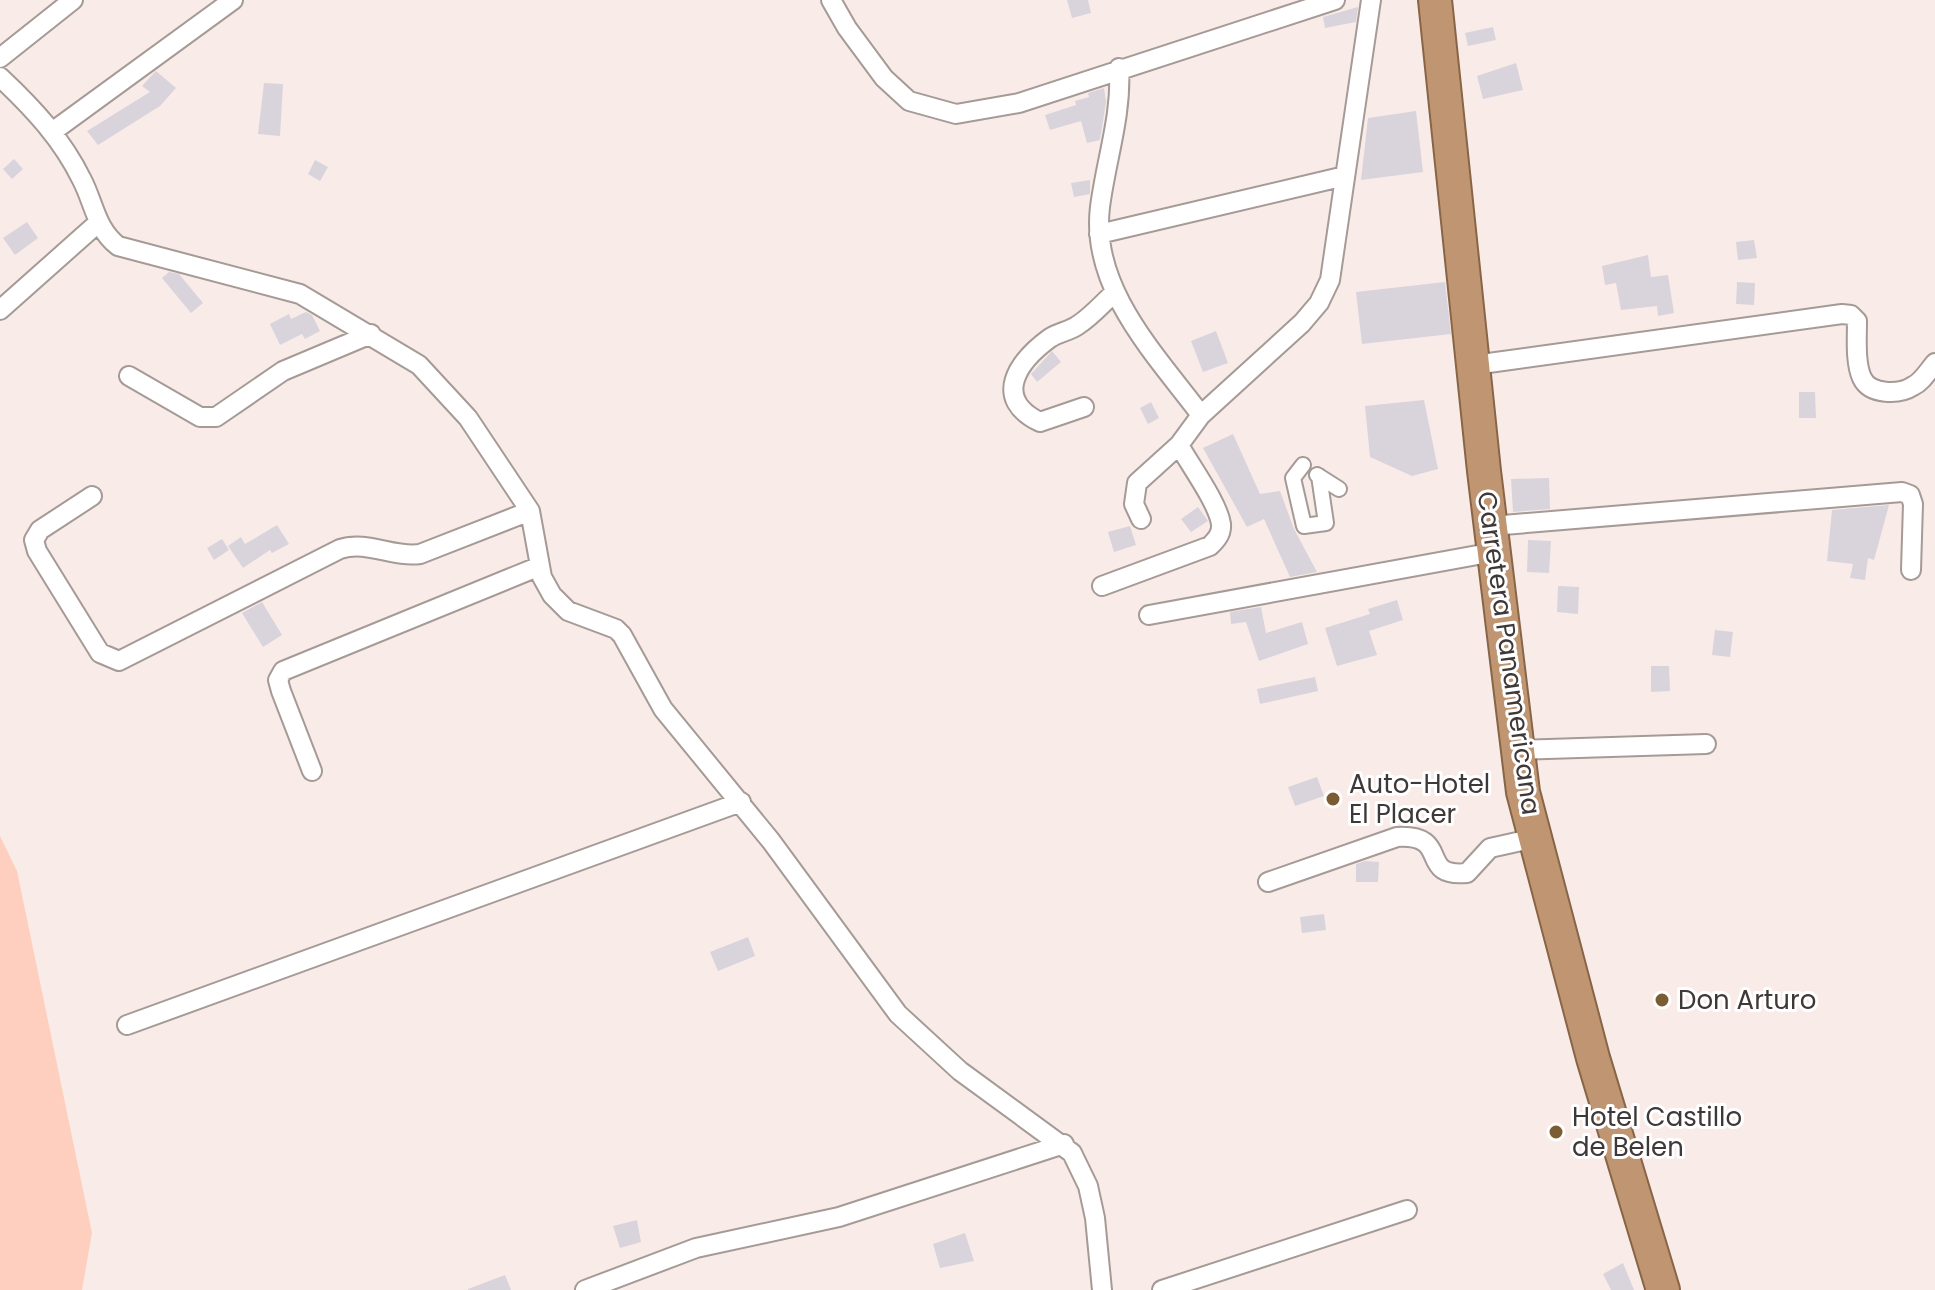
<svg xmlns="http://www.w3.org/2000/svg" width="1935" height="1290" viewBox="0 0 1935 1290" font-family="Poppins,sans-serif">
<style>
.green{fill:#fecfbe}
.building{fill:#d9d3dc}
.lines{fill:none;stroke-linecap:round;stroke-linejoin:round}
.pedestrian-casing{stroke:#a59a96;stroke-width:18}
.minor-casing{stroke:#a59a96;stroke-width:22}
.trunk-casing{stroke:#886546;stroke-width:36}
.pedestrian{stroke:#fff;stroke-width:14}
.minor{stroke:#fff;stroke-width:18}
.trunk{stroke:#c09672;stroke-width:32}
.poi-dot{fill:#7c5c32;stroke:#fff;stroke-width:3}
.labels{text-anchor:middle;stroke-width:6;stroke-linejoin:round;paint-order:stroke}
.street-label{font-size:26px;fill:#3e3938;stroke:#fff}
.poi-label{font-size:26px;fill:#3e3938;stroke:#fff;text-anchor:start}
</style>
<rect width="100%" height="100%" fill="#f9ece8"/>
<!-- green -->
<path class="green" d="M 0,836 L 17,871 L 92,1233 L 82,1290 L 0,1290 Z"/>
<!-- building -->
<path class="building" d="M 1067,0 L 1088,0 L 1091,13 L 1072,18 Z
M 1358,7 L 1356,22 L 1325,28 L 1323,17 Z
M 1493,27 L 1496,40 L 1468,46 L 1465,33 Z
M 1516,63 L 1523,90 L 1483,99 L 1477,76 Z
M 156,71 L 176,88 L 160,106 L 98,145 L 87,131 L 150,92 L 142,86 Z
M 264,83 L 283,84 L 280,136 L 258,134 Z
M 1104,88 L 1106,102 L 1100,140 L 1087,143 L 1081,121 L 1050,130 L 1045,115 L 1076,105 L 1075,101 L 1089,97 L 1088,93 Z
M 1416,111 L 1423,172 L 1361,180 L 1368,118 Z
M 14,159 L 23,169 L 12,179 L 3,169 Z
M 315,160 L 328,167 L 320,181 L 308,174 Z
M 1090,180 L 1090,194 L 1074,197 L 1071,183 Z
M 27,222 L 38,238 L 15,255 L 3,238 Z
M 1754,240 L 1757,258 L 1738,260 L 1736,242 Z
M 1648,255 L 1651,277 L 1668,275 L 1674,313 L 1658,316 L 1657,306 L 1621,310 L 1616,283 L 1605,285 L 1602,266 Z
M 169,272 L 179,274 L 203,303 L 191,313 L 162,278 Z
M 1445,282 L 1451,334 L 1362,344 L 1356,292 Z
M 1737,282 L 1755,283 L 1754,305 L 1736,304 Z
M 306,312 L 312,315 L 320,331 L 305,339 L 302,334 L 280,345 L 270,324 L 289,314 L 291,319 Z
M 1216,331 L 1228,363 L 1203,372 L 1191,341 Z
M 1052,351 L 1061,362 L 1037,382 L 1031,374 Z
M 1799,392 L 1815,392 L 1816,418 L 1799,418 Z
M 1424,400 L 1438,469 L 1412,476 L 1370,457 L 1365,406 Z
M 1151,402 L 1159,418 L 1148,424 L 1140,408 Z
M 1233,434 L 1260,494 L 1280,491 L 1294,529 L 1317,572 L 1290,577 L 1264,519 L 1247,527 L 1203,448 Z
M 1549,478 L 1550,509 L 1513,512 L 1511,479 Z
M 1889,505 L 1874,560 L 1868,558 L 1865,580 L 1850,578 L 1853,564 L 1827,561 L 1832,510 Z
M 1198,507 L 1208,521 L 1191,532 L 1181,519 Z
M 277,525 L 289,544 L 272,553 L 270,550 L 243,568 L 228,546 L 241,537 L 245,544 Z
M 1130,526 L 1136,545 L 1114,552 L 1108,532 Z
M 222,539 L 229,550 L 214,560 L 207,548 Z
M 1528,540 L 1551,541 L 1549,573 L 1527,572 Z
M 1558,586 L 1579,587 L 1578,614 L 1557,612 Z
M 1397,600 L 1403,620 L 1369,631 L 1377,655 L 1337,666 L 1325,628 L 1370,614 L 1368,609 Z
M 262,602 L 282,635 L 263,647 L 242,613 Z
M 1261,607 L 1266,633 L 1302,622 L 1308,644 L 1259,661 L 1246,622 L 1231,624 L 1230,612 Z
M 1715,630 L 1733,632 L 1730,657 L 1712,655 Z
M 1651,666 L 1669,666 L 1670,691 L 1651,692 Z
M 1315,677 L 1318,691 L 1260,704 L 1257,689 Z
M 1317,777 L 1324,796 L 1295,806 L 1288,787 Z
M 1365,861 L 1379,862 L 1378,882 L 1356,882 L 1356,864 Z
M 1324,914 L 1326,930 L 1302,933 L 1300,917 Z
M 748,937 L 755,956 L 718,971 L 710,952 Z
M 637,1220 L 641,1242 L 620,1248 L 613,1226 Z
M 965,1233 L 974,1261 L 940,1268 L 933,1244 Z
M 1623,1263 L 1634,1290 L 1611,1290 L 1603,1274 Z
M 505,1275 L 511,1290 L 468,1290 L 468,1289 Z"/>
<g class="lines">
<!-- pedestrian casing -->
<g class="pedestrian-casing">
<path id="pedestrian" d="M 1303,465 L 1293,478 L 1304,526 L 1326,523 L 1319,476
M 1317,475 L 1339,489"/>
</g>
<!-- minor casing -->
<g class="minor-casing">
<path id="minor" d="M 831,0 L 847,28 L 884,78 L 909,101 L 956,114 L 1019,103 L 1335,0
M 0,58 L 73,0
M 1119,68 C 1122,115 1106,160 1100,207 C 1090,288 1156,355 1201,415
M 0,77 C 33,108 62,139 82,180 C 94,203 96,229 118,246 L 300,294 L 419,365 L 468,418 L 530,511 L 542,577 L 552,595 L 568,611 L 616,629 L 622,635 L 663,709 L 771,841 L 898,1014 L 960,1071 L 1072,1153 L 1088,1186 L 1095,1218 L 1102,1290
M 52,132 L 233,0
M 1099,234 L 1345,176
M 0,310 L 99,222
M 1474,365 L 1842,314 L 1851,315 L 1857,321 C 1857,338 1855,363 1862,378 C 1870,395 1899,395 1913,386 C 1922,382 1928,371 1935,363
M 129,376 L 200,417 L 216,417 L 283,371 L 371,334
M 1084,407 L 1040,422 C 992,399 1017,362 1050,338 C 1059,332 1070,331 1078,325 C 1091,317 1103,303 1115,292
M 92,496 L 40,530 L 34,540 L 37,551 L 100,653 L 119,661 L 340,549 C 367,540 393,558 420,554 L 530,511
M 1141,519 L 1134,504 L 1137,483 L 1179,445 L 1201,415 L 1302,323 L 1319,303 L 1330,280 L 1371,0
M 1491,526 L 1902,492 L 1910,495 L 1913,504 L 1911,570
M 1102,586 L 1210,546 C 1216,540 1222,534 1221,524 C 1218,503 1190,465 1179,445
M 1149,615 L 1494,552
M 1518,750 L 1706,744
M 312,771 L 281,691 L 278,680 L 283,671 L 540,566
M 1268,882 L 1397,837 C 1453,834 1416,878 1467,873 L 1490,848 L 1535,838
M 127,1025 L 741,802
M 585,1290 L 696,1248 L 839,1217 L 1064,1144
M 1162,1290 L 1407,1210"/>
</g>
<!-- trunk casing -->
<g class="trunk-casing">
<path id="trunk" d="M 1435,0 L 1484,471 L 1523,792 L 1593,1058 L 1663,1290"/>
</g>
<!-- pedestrian -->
<use href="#pedestrian" class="pedestrian"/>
<!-- minor -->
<use href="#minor" class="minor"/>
<!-- trunk -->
<use href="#trunk" class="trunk"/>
</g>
<!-- markers -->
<g class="poi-dot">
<circle cx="1333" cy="799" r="8"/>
<circle cx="1662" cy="1000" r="8"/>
<circle cx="1556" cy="1132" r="8"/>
</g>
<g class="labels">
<!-- street labels -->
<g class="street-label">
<text transform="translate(1509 653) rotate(82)" y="9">Carretera Panamericana</text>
</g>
<!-- poi labels -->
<g class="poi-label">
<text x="1349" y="793">Auto-Hotel<tspan x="1349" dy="30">El Placer</tspan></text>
<text x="1678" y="1009">Don Arturo</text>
<text x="1572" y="1126">Hotel Castillo<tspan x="1572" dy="30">de Belen</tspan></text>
</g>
</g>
</svg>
